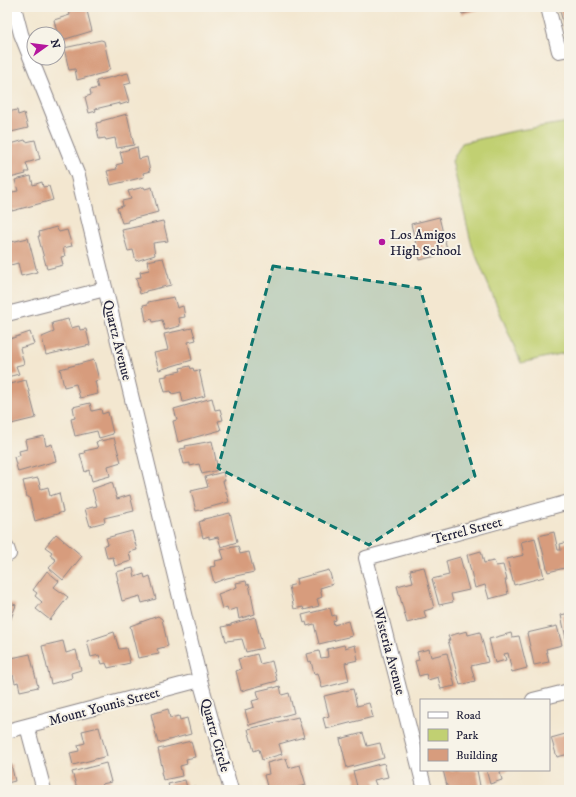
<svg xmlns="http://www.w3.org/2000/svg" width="576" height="797" viewBox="0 0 576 797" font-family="'IM FELL DW Pica',serif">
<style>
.green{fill:#c1d072;stroke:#727956}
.building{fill:#d79c7d}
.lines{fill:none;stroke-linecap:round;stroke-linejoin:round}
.minor-casing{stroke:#8a8486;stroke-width:16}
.minor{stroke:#fff;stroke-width:14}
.marked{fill:#0f766e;fill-opacity:0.2;stroke:#0f766e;stroke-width:3;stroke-dasharray:8 5;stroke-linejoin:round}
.poi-dot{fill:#b5179e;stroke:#f7f3e8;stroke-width:1.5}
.labels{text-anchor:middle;stroke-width:4;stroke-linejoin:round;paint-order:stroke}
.poi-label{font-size:14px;fill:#22223b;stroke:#f7f3e8;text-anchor:start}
.street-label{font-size:14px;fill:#22223b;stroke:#f7f3e8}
</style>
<rect width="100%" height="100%" fill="#f7f3e8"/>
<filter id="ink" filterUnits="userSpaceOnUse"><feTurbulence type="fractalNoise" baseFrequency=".025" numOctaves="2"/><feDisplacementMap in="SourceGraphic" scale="8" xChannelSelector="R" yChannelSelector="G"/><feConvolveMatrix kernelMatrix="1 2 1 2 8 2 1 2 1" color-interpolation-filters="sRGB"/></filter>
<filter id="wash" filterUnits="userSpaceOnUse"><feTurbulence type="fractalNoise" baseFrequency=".012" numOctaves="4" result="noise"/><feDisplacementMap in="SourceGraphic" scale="16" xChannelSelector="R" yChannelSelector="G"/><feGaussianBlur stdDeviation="0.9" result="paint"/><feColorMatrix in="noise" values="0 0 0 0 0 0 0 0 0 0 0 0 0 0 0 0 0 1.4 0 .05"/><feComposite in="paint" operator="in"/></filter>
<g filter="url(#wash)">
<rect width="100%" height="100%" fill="#f3e7d0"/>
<!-- green -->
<path class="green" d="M 569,122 L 569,352 L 521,363 L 472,246 L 452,161 L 462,143 L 514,131 Z"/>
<g id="blocks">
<!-- building -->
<path class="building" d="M 68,7 L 86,7 L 92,31 L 59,41 L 54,20 L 70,15 Z
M 460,7 L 485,7 L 485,8 L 462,14 Z
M 559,7 L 569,7 L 569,38 L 567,38 Z
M 101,40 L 104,41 L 110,68 L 107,72 L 77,80 L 75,69 L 69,70 L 64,48 Z
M 128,73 L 131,83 L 124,85 L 129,102 L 120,105 L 120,103 L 95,109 L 96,111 L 89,113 L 85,97 L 91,95 L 90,90 L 98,88 L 96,81 Z
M 7,74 L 10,83 L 7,84 Z
M 7,109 L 8,112 L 17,110 L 18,115 L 24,113 L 28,128 L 7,133 Z
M 127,114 L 134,145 L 117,148 L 115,138 L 106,140 L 105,138 L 99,139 L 96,123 L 101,122 L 101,121 Z
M 25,140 L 26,142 L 35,140 L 40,159 L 26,163 L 29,172 L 25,172 L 26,174 L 10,178 L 7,168 L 7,145 Z
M 137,147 L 139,159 L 147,157 L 150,171 L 143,173 L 144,177 L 111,185 L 107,171 L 117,169 L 116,165 L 123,163 L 120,152 Z
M 31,176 L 33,185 L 42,182 L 43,187 L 49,186 L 53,200 L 12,211 L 7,193 L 18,191 L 15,180 Z
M 144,187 L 145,189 L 152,187 L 158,212 L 128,220 L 128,222 L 122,223 L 117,208 L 123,206 L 122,201 L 131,199 L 128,191 Z
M 439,217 L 447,249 L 437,251 L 438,253 L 435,253 L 436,256 L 420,260 L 411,224 Z
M 163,221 L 168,241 L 153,243 L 155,255 L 136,261 L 133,250 L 128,251 L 122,230 Z
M 56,227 L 59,232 L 67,230 L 72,246 L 63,248 L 65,256 L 61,257 L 63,265 L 47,269 L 38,236 L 40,236 L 39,232 Z
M 28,238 L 37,272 L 21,276 L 18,263 L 7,266 L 7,243 Z
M 163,258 L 171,285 L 146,291 L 146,292 L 140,294 L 136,278 L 141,277 L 140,272 L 149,270 L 147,261 Z
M 174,297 L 177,308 L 183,306 L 185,317 L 179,318 L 180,326 L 165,330 L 162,320 L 153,322 L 152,319 L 146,321 L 143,305 L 148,304 L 148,302 Z
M 68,319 L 71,328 L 79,326 L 80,330 L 86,329 L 90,345 L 46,355 L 42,337 L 54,332 L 52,323 Z
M 192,328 L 196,340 L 188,342 L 192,360 L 159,370 L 154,353 L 168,350 L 164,334 Z
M 30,332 L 34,344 L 20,348 L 24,364 L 16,366 L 19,374 L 7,377 L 7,340 Z
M 94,360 L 99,380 L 95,381 L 98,394 L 80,398 L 76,384 L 64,387 L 60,369 Z
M 190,366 L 191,369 L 193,368 L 194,371 L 199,370 L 205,396 L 183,402 L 181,392 L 172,394 L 171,391 L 165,392 L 161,377 L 167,376 L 167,374 L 181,371 L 180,368 Z
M 26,380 L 36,418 L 7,425 L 7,385 Z
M 212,398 L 215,410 L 220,409 L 223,420 L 218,421 L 221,430 L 178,442 L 173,421 L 177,420 L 174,409 Z
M 90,403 L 92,411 L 101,409 L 102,414 L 108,412 L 113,434 L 99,438 L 97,431 L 75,436 L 71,419 L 75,418 L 73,407 Z
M 44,436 L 46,446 L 52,444 L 56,461 L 18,472 L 14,457 L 20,455 L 19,451 L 27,449 L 25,440 Z
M 114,438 L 121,462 L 108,466 L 110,476 L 92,481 L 89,470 L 85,472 L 80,454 L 85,453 L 84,451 L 98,448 L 96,442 Z
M 212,441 L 218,470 L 202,474 L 199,464 L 190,466 L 190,463 L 184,464 L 180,449 L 186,448 L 185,446 Z
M 223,472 L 225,481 L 223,481 L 229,502 L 196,511 L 191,491 L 208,487 L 205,477 Z
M 38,478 L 41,489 L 48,487 L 50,496 L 59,493 L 63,512 L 35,521 L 29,497 L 27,497 L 23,481 Z
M 112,482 L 117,499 L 130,495 L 134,511 L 104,518 L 105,522 L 90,526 L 85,509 L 97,506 L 92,489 Z
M 230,513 L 237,542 L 221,547 L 218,537 L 209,539 L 209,536 L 203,538 L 199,522 L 204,520 L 204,519 Z
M 132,531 L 137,550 L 129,552 L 131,561 L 115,566 L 113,557 L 107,558 L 104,545 L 108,544 L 106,538 Z
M 554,532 L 558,550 L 561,550 L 560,544 L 569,542 L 569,567 L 548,572 L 539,536 Z
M 56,534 L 82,556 L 63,580 L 49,568 L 56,560 L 50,555 L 52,552 L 45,547 Z
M 535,538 L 544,577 L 514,585 L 507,559 L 524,555 L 521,542 Z
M 238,546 L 240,554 L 249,552 L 254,572 L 227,578 L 214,583 L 210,567 L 216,566 L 215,561 L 224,559 L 221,550 Z
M 481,551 L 484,563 L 494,561 L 496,566 L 503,565 L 507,580 L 505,580 L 508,594 L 489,599 L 485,585 L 475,588 L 467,555 Z
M 460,557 L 469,590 L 451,594 L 453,602 L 439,605 L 432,579 L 449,575 L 446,561 Z
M 424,567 L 434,608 L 424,611 L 426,618 L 407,623 L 397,586 L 413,582 L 410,570 Z
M 133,568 L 135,577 L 144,574 L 145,578 L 150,576 L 156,599 L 142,603 L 140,596 L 122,601 L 117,580 L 118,580 L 116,572 Z
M 329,570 L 333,584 L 320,588 L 322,597 L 317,599 L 319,606 L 304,610 L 303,607 L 294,609 L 289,586 L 297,584 L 296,579 Z
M 47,571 L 59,581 L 54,587 L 68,597 L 50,620 L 36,609 L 42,602 L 35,596 L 37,593 L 33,590 Z
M 246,581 L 247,585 L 249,584 L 255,614 L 239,619 L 237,608 L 228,611 L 227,607 L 222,609 L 218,594 L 237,587 L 236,583 Z
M 7,602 L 16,605 L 9,624 L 7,624 Z
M 330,608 L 332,616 L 335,615 L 336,620 L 333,621 L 334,625 L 348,621 L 352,636 L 319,644 L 314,624 L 307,626 L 306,622 L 304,623 L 302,615 Z
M 569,613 L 569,642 L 567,643 L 561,615 Z
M 158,616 L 162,619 L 168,646 L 157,649 L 159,654 L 138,658 L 130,626 Z
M 255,617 L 263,648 L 246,652 L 242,639 L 226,641 L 222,627 L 231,625 L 231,624 Z
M 557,626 L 562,645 L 546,649 L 549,662 L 534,665 L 527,633 Z
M 467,631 L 468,635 L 480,632 L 488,662 L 471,666 L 475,681 L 460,685 L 448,640 L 450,640 L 448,636 Z
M 114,632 L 119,649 L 126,648 L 130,663 L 108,668 L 106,663 L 102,664 L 99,655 L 91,657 L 87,641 Z
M 511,633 L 512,637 L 519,636 L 527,668 L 512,672 L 508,653 L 504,654 L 506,660 L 495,663 L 489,639 Z
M 63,641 L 66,653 L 76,650 L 81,670 L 71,673 L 72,678 L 51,684 L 42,646 Z
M 344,645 L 345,648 L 355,645 L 358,660 L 345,663 L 349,681 L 322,688 L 318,673 L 314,674 L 311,661 L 309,662 L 307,654 L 319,651 L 321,658 L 328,657 L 327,649 Z
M 429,649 L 431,657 L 447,653 L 455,686 L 441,689 L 438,677 L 428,680 L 426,674 L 419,676 L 415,661 L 419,660 L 417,652 Z
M 30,654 L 38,687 L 20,691 L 18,682 L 15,683 L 13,675 L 7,677 L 7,659 Z
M 257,654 L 260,664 L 272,661 L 277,681 L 241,691 L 236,671 L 241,669 L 238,659 Z
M 280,686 L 282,695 L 289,693 L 294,713 L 249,725 L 245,710 L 254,707 L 252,701 L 259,699 L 257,691 L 274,687 L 274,688 Z
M 353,689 L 357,706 L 369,703 L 373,717 L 326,729 L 323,718 L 329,716 L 324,696 Z
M 168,709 L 170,718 L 179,716 L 180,720 L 187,718 L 191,734 L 158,743 L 151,714 Z
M 298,717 L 304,737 L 279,744 L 282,754 L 262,760 L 259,749 L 254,751 L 248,729 Z
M 99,727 L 107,756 L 73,765 L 70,753 L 79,751 L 78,745 L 85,743 L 82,731 Z
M 363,733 L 367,746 L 380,743 L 384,758 L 347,768 L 340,739 Z
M 569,733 L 569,754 L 557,757 L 551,738 Z
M 191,741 L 195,757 L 186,759 L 187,764 L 180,766 L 182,776 L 163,780 L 161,772 L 163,771 L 158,749 Z
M 286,758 L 289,768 L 300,765 L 306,785 L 287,790 L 268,790 L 264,775 L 269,774 L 267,763 Z
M 106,763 L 111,782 L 102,784 L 104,790 L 83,790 L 82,787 L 77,788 L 72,772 Z
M 384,763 L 388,777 L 374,780 L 378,790 L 358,790 L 353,771 Z
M 11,764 L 15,781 L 7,783 L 7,765 Z
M 443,770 L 477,770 L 480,786 L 465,790 L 448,790 Z
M 486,770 L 507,770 L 507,771 L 500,772 L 502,780 L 490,784 Z
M 185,780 L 187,788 L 195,786 L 196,790 L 170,790 L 168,784 Z"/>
</g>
</g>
<g filter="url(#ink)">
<use href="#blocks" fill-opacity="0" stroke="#8a8486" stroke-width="1"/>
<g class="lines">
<!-- minor casing -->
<g class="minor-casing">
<path id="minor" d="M 14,7 L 21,34 L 78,176 L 200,680 L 231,790
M 548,7 L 559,51 L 569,49
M 7,314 L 105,289
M 7,548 L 9,554
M 533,700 L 569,691
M 27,726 L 44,790
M 7,731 L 200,680
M 425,790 L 366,558 L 569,502"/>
</g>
<!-- minor -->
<use href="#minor" class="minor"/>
</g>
</g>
<!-- marked area -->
<path class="marked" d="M 273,266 L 420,288 L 475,476 L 369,545 L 218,468 Z"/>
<!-- markers -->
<circle class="poi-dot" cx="382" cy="242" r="4"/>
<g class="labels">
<!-- poi labels -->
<g class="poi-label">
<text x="390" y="239">Los Amigos<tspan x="390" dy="16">High School</tspan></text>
</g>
<!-- street labels -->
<g class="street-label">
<text transform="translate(118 340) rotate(76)" y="5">Quartz Avenue</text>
<text transform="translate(467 530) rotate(-15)" y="5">Terrel Street</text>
<text transform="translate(390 651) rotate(75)" y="5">Wisteria Avenue</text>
<text transform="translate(104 706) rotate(-15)" y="5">Mount Younis Street</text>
<text transform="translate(216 735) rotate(74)" y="5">Quartz Circle</text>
</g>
</g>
<!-- margin -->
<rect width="576" height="797" fill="none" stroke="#f7f3e8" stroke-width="24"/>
<!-- legend -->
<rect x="420" y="699" width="130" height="72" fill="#f7f3e8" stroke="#a29fa3"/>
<rect x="428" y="712" width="20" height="6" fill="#ffffff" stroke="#a29fa3"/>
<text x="456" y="719" font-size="12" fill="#22223b">Road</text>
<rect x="428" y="729" width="20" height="12" fill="#c1d072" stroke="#a29fa3"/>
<text x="456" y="739" font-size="12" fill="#22223b">Park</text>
<rect x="428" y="749" width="20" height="12" fill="#d79c7d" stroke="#a29fa3"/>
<text x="456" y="759" font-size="12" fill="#22223b">Building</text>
<!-- north arrow -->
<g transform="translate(46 46) rotate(76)"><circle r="19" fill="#f7f3e8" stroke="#a29fa3"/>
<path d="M0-3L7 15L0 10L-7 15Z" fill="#b5179e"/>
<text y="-6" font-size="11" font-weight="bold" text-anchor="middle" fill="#22223b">N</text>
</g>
</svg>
